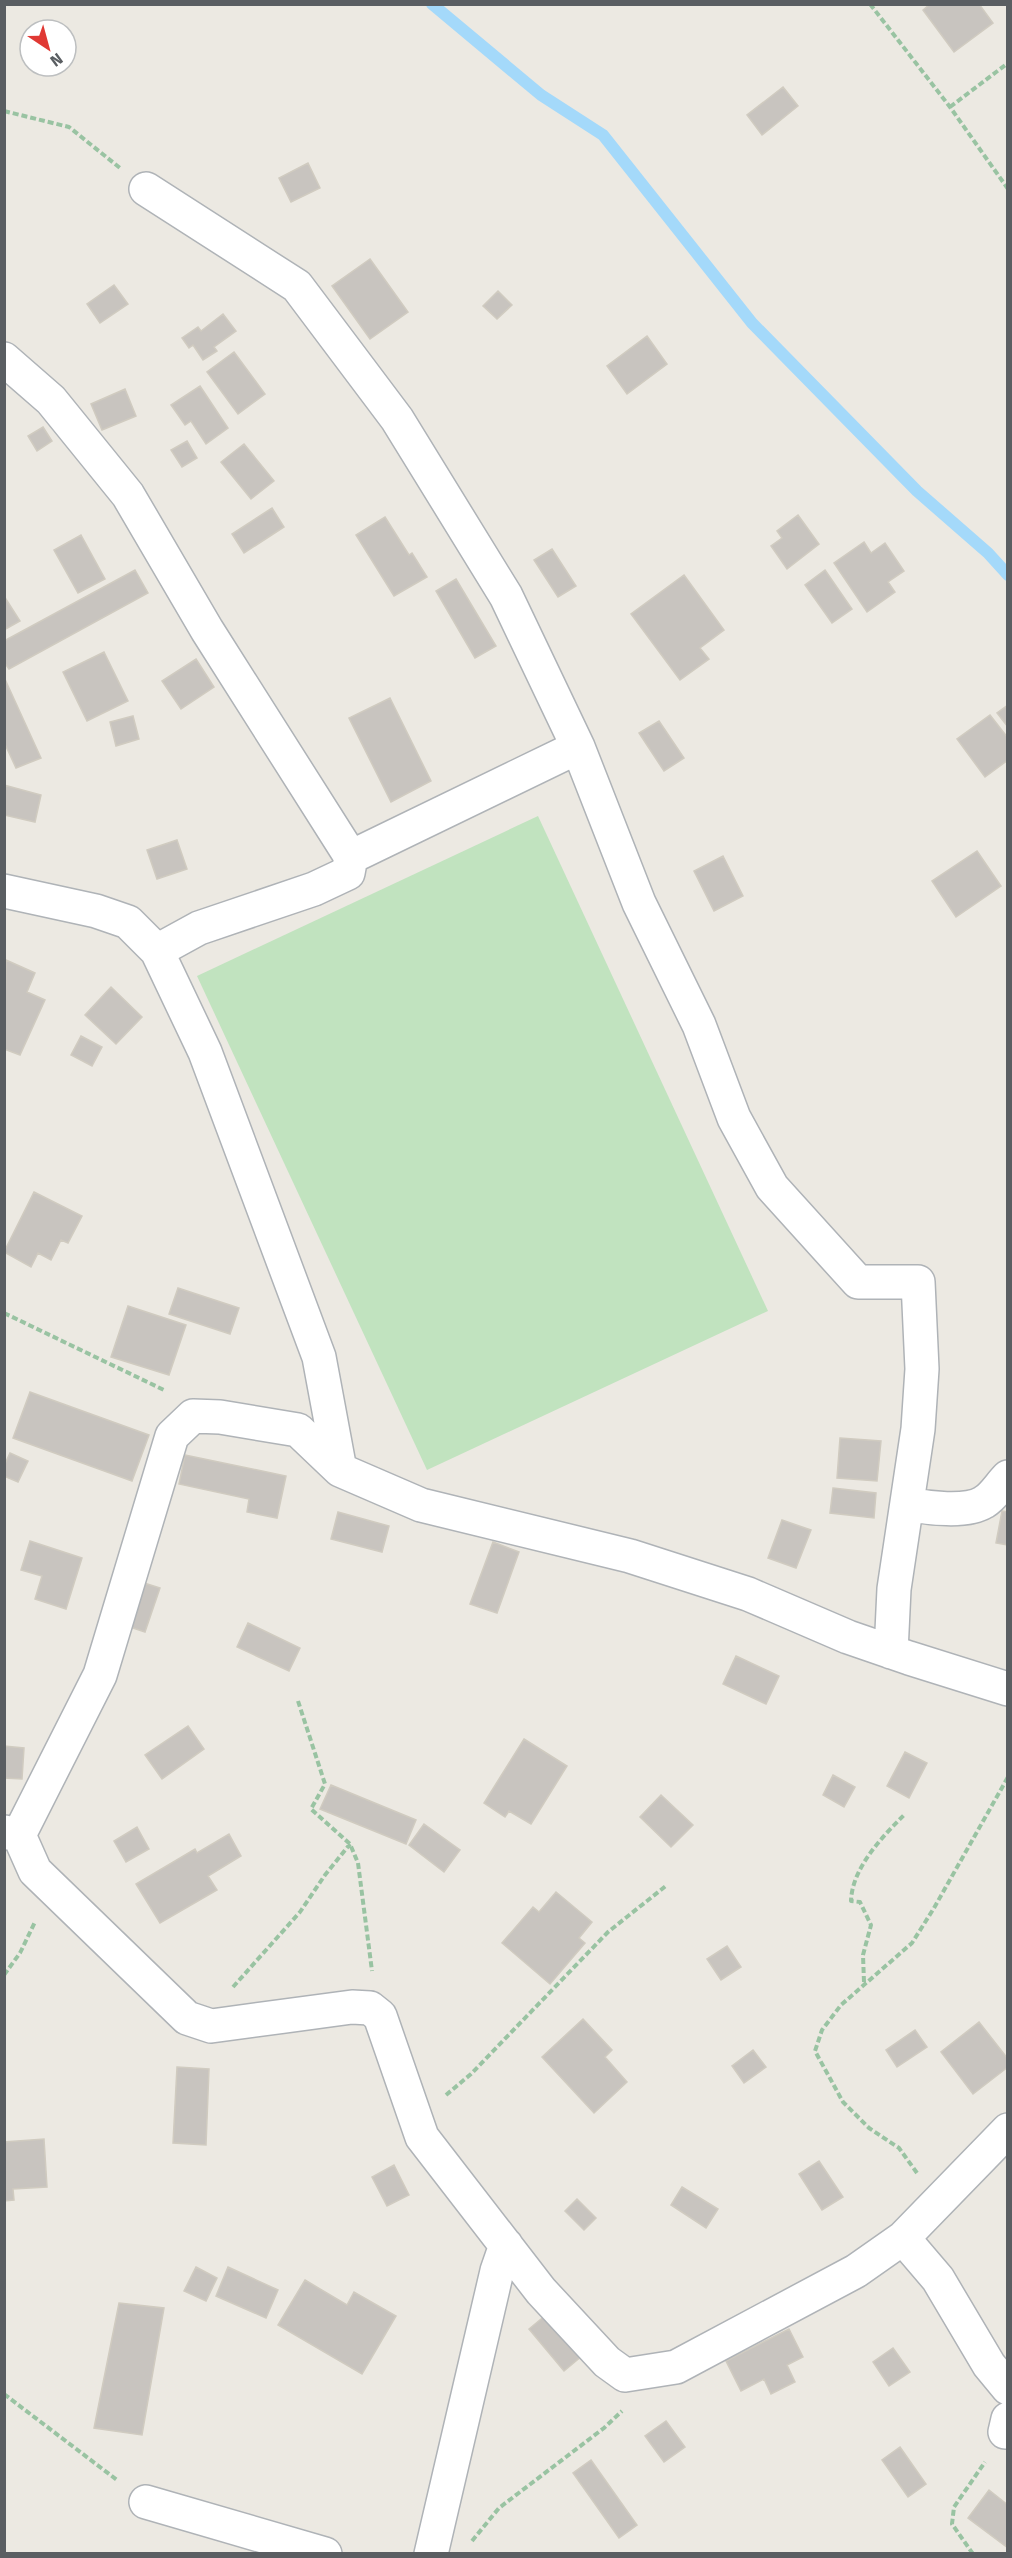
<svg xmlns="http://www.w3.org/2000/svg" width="1012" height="2558" viewBox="0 0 1012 2558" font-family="'Fira Sans',sans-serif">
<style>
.pitch{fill:#c1e3bf}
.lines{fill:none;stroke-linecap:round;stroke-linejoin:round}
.stream{stroke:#a4d9fa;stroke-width:12}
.building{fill:#c8c4bf;stroke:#d0cbc0;stroke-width:1.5}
.minor-casing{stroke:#afb3b7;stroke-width:36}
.path{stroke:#99c3a2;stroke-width:4;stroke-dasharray:6 3;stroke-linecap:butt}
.minor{stroke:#fff;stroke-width:33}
</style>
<rect width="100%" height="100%" fill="#ece9e2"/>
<!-- pitch -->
<path class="pitch" d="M 538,816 L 768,1311 L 427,1470 L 197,976 Z"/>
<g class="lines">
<!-- stream -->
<path class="stream" d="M 432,4 L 541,95 L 603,135 L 752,323 L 917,491 L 988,553 L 1008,575"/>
</g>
<!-- building -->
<path class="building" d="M 930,4 L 979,4 L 993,23 L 954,52 L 923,10 Z
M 783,87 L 798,106 L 762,135 L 747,115 Z
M 308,163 L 320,188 L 291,202 L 279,178 Z
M 370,259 L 408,312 L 370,339 L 332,286 Z
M 114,285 L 128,304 L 100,323 L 87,304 Z
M 498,291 L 512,305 L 497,319 L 483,306 Z
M 223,314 L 236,331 L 214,347 L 217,351 L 203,360 L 193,345 L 189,348 L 182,338 L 198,327 L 201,331 Z
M 647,336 L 667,364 L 627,394 L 607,366 Z
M 234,352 L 265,394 L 238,414 L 207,372 Z
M 200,386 L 228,428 L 206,444 L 191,421 L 185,425 L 171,405 Z
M 125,389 L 136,416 L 102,430 L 91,404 Z
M 43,427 L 52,441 L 37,451 L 28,436 Z
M 187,441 L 197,458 L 182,467 L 171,450 Z
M 244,444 L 274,481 L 251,499 L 221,462 Z
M 272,508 L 284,527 L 244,553 L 232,534 Z
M 798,515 L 819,544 L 787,569 L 771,546 L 782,538 L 777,531 Z
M 385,517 L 409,555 L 412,553 L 427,577 L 394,596 L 356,535 Z
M 81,535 L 105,579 L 78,593 L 54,550 Z
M 864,542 L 871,553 L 885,543 L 904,571 L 888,582 L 895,592 L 867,612 L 834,563 Z
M 552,549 L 576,586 L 558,597 L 534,560 Z
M 135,570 L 148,593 L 9,669 L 4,662 L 4,641 Z
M 825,570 L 852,609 L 832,623 L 805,585 Z
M 684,575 L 724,630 L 700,648 L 709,659 L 680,680 L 631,614 Z
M 456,579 L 496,646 L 475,658 L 436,591 Z
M 4,596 L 20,621 L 4,630 Z
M 104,652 L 128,701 L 87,721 L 63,672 Z
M 196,659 L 214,687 L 181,709 L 162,681 Z
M 4,677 L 41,758 L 16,768 L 4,742 Z
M 390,698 L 431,781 L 391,802 L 349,718 Z
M 1008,705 L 1008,727 L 997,713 Z
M 990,715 L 1008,738 L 1008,760 L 985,777 L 957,739 Z
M 133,716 L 139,739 L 116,746 L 110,722 Z
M 659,721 L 684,758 L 664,771 L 639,733 Z
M 4,785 L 41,795 L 35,822 L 4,815 Z
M 177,840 L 187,869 L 157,879 L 147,850 Z
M 977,851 L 1001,886 L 956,917 L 932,881 Z
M 723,856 L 743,896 L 714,911 L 694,871 Z
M 6,960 L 35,973 L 27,992 L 45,1000 L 20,1055 L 4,1049 Z
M 111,987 L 142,1017 L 116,1044 L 85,1015 Z
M 81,1036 L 102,1047 L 92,1066 L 71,1055 Z
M 34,1192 L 82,1216 L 68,1243 L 61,1240 L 51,1260 L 38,1253 L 31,1267 L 4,1252 Z
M 178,1288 L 239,1308 L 230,1334 L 169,1314 Z
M 128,1306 L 186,1325 L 169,1375 L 111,1357 Z
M 30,1392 L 149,1435 L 132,1481 L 13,1438 Z
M 840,1438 L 881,1441 L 877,1481 L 837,1478 Z
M 10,1453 L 28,1461 L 18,1482 L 4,1476 L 4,1466 Z
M 185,1455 L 286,1476 L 277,1518 L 247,1512 L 249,1499 L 179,1484 Z
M 833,1488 L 876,1493 L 874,1518 L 830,1513 Z
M 1002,1511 L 1008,1512 L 1008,1545 L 996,1543 Z
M 338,1512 L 389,1526 L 382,1552 L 331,1539 Z
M 782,1520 L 811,1530 L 796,1568 L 768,1558 Z
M 30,1541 L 82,1558 L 66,1609 L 35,1599 L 42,1576 L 21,1570 Z
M 493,1542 L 519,1552 L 497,1613 L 470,1604 Z
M 141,1582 L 160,1588 L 145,1632 L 127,1626 Z
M 248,1623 L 300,1648 L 289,1671 L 237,1647 Z
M 736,1656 L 779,1676 L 766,1704 L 723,1684 Z
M 188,1726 L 204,1749 L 162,1779 L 145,1755 Z
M 524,1739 L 567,1766 L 531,1824 L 509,1811 L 505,1817 L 484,1803 Z
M 4,1746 L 24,1748 L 22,1779 L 4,1778 Z
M 905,1752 L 927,1763 L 909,1798 L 887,1786 Z
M 833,1775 L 855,1787 L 844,1807 L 823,1795 Z
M 331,1785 L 416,1820 L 406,1844 L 320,1809 Z
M 661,1795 L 693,1825 L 671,1847 L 640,1817 Z
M 424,1824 L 460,1850 L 444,1872 L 409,1845 Z
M 137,1827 L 149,1849 L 126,1862 L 114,1841 Z
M 229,1834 L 241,1856 L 208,1876 L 217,1890 L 160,1923 L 136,1884 L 195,1849 L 197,1853 Z
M 556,1892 L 592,1922 L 579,1938 L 585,1943 L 550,1984 L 502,1943 L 533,1907 L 539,1912 Z
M 727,1946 L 741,1967 L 721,1980 L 707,1959 Z
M 583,2019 L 612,2050 L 605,2057 L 627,2082 L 594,2113 L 542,2057 Z
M 979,2022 L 1008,2059 L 1008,2067 L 973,2094 L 941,2052 Z
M 915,2030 L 927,2047 L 897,2067 L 886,2050 Z
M 753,2050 L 766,2067 L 744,2083 L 732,2066 Z
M 177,2067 L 209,2069 L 206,2145 L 173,2143 Z
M 44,2139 L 47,2187 L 13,2189 L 14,2200 L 4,2201 L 4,2142 Z
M 819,2161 L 843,2197 L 822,2210 L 799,2174 Z
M 394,2165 L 409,2195 L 387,2206 L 372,2177 Z
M 682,2187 L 718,2209 L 706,2228 L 671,2205 Z
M 577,2199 L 596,2218 L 584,2230 L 565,2211 Z
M 196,2267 L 217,2278 L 206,2301 L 184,2291 Z
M 228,2267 L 278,2290 L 266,2318 L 216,2296 Z
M 305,2280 L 347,2305 L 354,2292 L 396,2316 L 362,2374 L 278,2325 Z
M 119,2303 L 164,2308 L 142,2435 L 94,2428 Z
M 553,2309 L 588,2351 L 564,2371 L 529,2329 Z
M 789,2329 L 803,2357 L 787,2365 L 795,2382 L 771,2394 L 764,2379 L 741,2391 L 726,2361 Z
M 893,2348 L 910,2372 L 889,2386 L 873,2362 Z
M 666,2421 L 685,2447 L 664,2462 L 645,2436 Z
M 900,2447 L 926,2484 L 908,2497 L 882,2460 Z
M 591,2460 L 637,2525 L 619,2538 L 573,2473 Z
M 989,2490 L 1008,2505 L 1008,2548 L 968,2518 Z"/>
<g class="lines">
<!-- minor casing -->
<g class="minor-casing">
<path id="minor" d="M 146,189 L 297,286 L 397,419 L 506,596 L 578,747 L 639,903 L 699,1025 L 734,1118 L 772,1187 L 858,1282 L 918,1282 L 922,1369 L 918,1429 L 894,1589 L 891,1652
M 4,359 L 51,400 L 128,495 L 207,630 L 351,857 L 348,873 L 314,889 L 199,928 L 157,951
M 351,857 L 578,747
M 4,891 L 96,911 L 128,922 L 157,951 L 205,1052 L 319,1357 L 340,1470
M 908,1504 C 927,1508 967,1513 984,1502 C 993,1497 1000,1485 1008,1477
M 4,1832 L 19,1835 L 35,1871 L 187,2018 L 211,2026 L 352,2007 L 370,2008 L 380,2016 L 422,2137 L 541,2291 L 607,2362 L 625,2375 L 676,2367 L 856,2271 L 903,2238 L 1008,2130
M 19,1835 L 100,1675 L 172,1436 L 193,1416 L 220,1417 L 298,1430 L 340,1470 L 421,1505 L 630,1556 L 748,1594 L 848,1637 L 909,1658 L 1008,1689
M 903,2238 L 938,2279 L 989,2365 L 1008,2388
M 1005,2432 L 1008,2419
M 146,2502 L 325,2554
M 431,2554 L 497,2271 L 506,2245"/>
</g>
<!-- path -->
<path class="path" d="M 870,4 L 950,107 L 1008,189
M 950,107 L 1008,63
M 4,111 L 69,127 L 120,168
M 4,1313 L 166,1391
M 298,1701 L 325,1784 L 311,1809 L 350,1844 L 358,1863 L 372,1971
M 4,1975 L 20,1953 L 35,1922
M 864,1982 L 863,1955 L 871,1925 L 860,1902 L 851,1901 C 852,1868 882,1837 905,1814
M 233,1987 L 300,1912 L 325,1875 L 350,1844
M 446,2095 L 471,2074 L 608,1932 L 667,1885
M 917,2173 L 899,2148 L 869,2128 L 843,2102 L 815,2051 L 822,2030 L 841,2005 L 912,1943 L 934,1908 L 1008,1777
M 4,2394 L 117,2480
M 472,2541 L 499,2508 L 604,2428 L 622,2411
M 973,2554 L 952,2524 L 954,2507 L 985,2462"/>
<!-- minor -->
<use href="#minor" class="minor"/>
</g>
<!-- border -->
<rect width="1012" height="2558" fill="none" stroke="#5a5e62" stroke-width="12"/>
<!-- north arrow -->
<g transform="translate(48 48) rotate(144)"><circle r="28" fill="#ffffff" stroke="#bdbfc0" stroke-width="1.5"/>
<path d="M0-4.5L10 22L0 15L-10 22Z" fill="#e03934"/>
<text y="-9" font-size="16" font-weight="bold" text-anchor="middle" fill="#5a5e62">N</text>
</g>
</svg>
